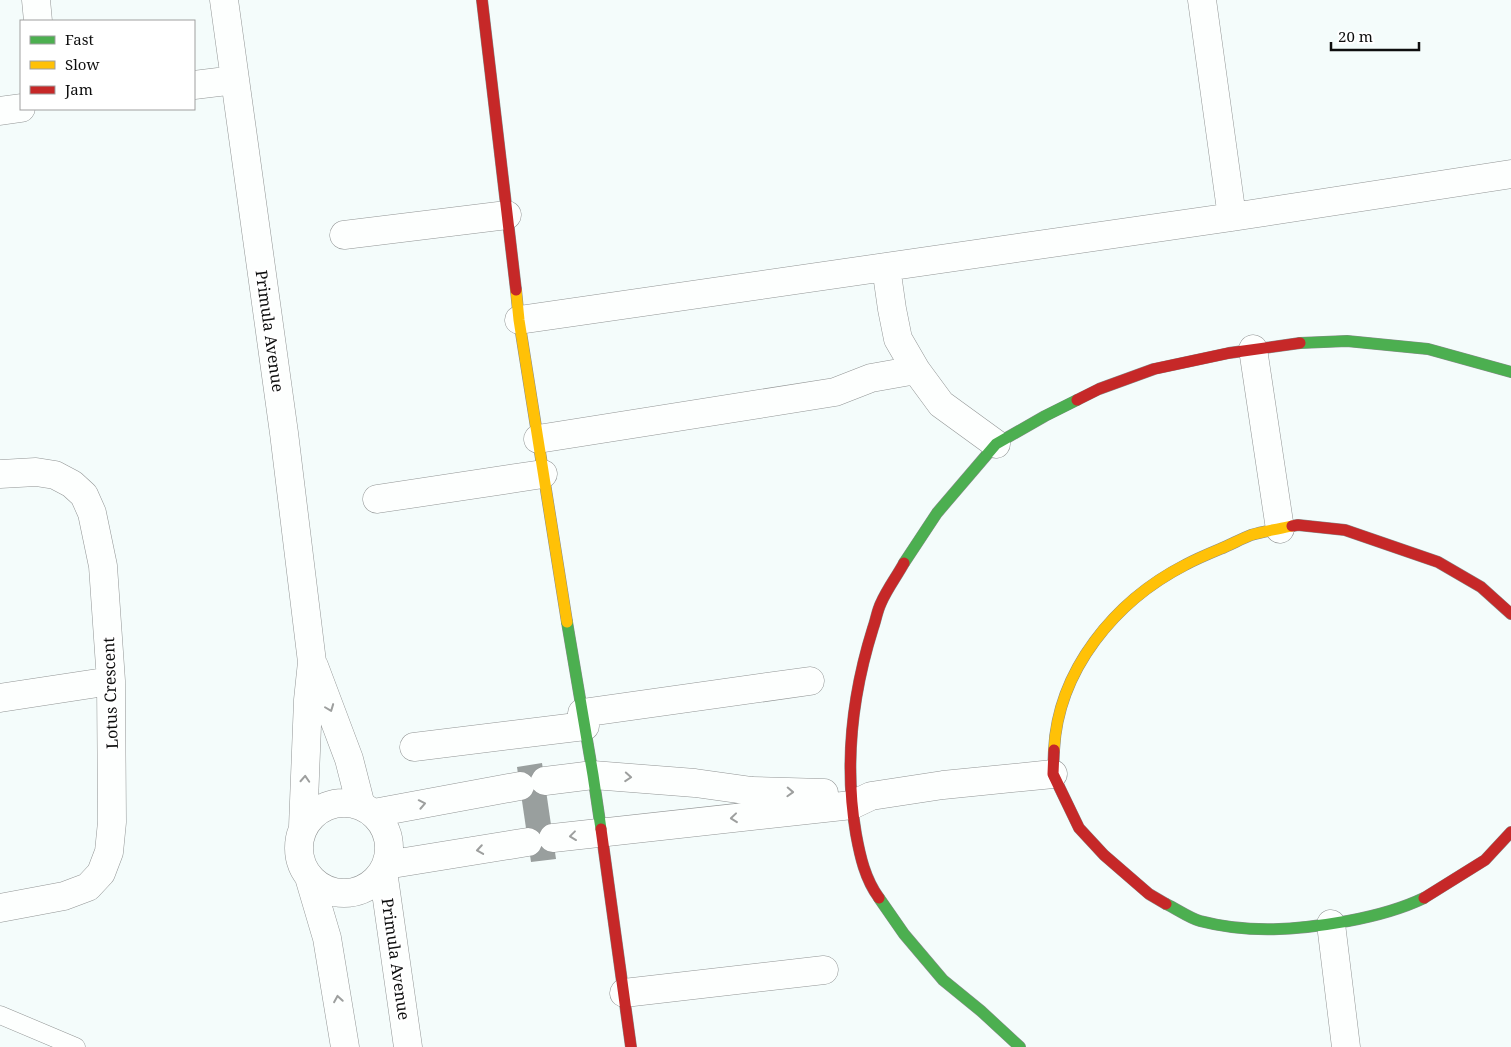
<svg xmlns="http://www.w3.org/2000/svg" width="1511" height="1047" viewBox="0 0 1511 1047" font-family="'Noto Serif',serif">
<style>
.building{fill:#999f9e}
.lines{fill:none;stroke-linecap:round;stroke-linejoin:round}
.lane-casing{stroke:#929595;stroke-width:19}
.street-casing{stroke:#929595;stroke-width:29}
.fast-casing{stroke:#888c8b;stroke-width:12}
.slow-casing{stroke:#888c8b;stroke-width:12}
.jam-casing{stroke:#888c8b;stroke-width:12}
.lane{stroke:#fdfffe;stroke-width:18}
.street{stroke:#fdfffe;stroke-width:28}
.fast{stroke:#4caf50;stroke-width:11}
.slow{stroke:#ffc107;stroke-width:11}
.jam{stroke:#c62828;stroke-width:11}
.oneway{stroke:#9d9f9e}
.labels{text-anchor:middle;stroke-width:5;stroke-linejoin:round;paint-order:stroke}
.street-label{font-size:16px;fill:#0e0e0e;stroke:#fff}
</style>
<rect width="100%" height="100%" fill="#f4fcfb"/>
<!-- building -->
<path class="building" d="M 542,763 L 556,859 L 531,862 L 517,767 Z"/>
<g class="lines">
<!-- lane casing -->
<g class="lane-casing">
<path id="lane" d="M 0,1015 L 76,1047"/>
</g>
<!-- street casing -->
<g class="street-casing">
<path id="street" d="M 36,0 L 38,21
M 224,0 L 284,433 L 312,662 L 308,700 L 303,827
M 1202,0 L 1232,217
M 194,85 L 235,80
M 0,111 L 21,108
M 344,235 L 507,215
M 886,267 L 892,309 L 898,339 L 916,370 L 941,404 L 996,444
M 519,320 L 1232,217 L 1511,174
M 1253,349 L 1280,529
M 538,439 L 835,392 L 871,378 L 916,370
M 0,474 L 36,472 L 55,475 L 72,484 L 84,495 L 92,513 L 103,566 L 111,681 L 112,822 L 109,852 L 101,873 L 88,887 L 64,896 L 0,908
M 377,499 L 543,474
M 314,666 L 349,759 L 361,806
M 0,698 L 111,681
M 582,713 L 810,681
M 414,747 L 585,726
M 545,781 L 593,775 L 695,783 L 752,791 L 824,793
M299 848a45 45 0 1 1 90 0a45 45 0 1 1-90 0Z
M 374,813 L 520,786
M 553,838 L 852,805 L 871,796 L 943,785 L 1053,774
M 386,865 L 528,842
M 383,871 L 408,1047
M 309,877 L 327,938 L 345,1047
M 1331,924 L 1346,1047
M 624,993 L 824,970"/>
</g>
<!-- fast casing -->
<g class="fast-casing">
<path id="fast" d="M 1300,343 L 1347,341 L 1428,349 L 1511,372
M 904,563 L 937,513 L 996,444 L 1045,416 L 1077,400
M 567,622 L 593,775 L 601,829
M 879,898 L 904,934 L 943,980 L 981,1011 L 1020,1047
M 1166,904 C 1177,909 1189,918 1200,921 C 1250,934 1297,930 1348,921 C 1375,916 1399,910 1424,898"/>
</g>
<!-- slow casing -->
<g class="slow-casing">
<path id="slow" d="M 516,290 L 519,320 L 567,622
M 1054,750 C 1058,670 1115,601 1185,565 C 1196,559 1208,554 1220,549 C 1230,545 1241,539 1251,535 C 1264,531 1279,529 1292,526"/>
</g>
<!-- jam casing -->
<g class="jam-casing">
<path id="jam" d="M 482,0 L 516,290
M 1077,400 L 1099,389 L 1154,369 L 1229,353 L 1300,343
M 1292,526 L 1298,525 L 1345,530 L 1438,562 L 1481,587 L 1511,614
M 1054,750 L 1053,774 L 1079,828 L 1104,855 L 1149,894 L 1166,904
M 601,829 L 631,1047
M 879,898 C 865,879 860,856 856,834 C 844,764 852,695 873,628 C 876,620 877,611 881,603 C 887,589 897,576 904,563
M 1424,898 L 1485,860 L 1511,832"/>
</g>
<!-- lane -->
<use href="#lane" class="lane"/>
<!-- street -->
<use href="#street" class="street"/>
<!-- fast -->
<use href="#fast" class="fast"/>
<!-- slow -->
<use href="#slow" class="slow"/>
<!-- jam -->
<use href="#jam" class="jam"/>
</g>
<!-- one-way arrows -->
<defs><path id="oneway-chevron" d="M-2-3.5L2.5 0L-2 3.5" fill="none" stroke-width="1.6" stroke-linecap="round" stroke-linejoin="round" transform="scale(1.25)"/></defs>
<g class="oneway">
<use href="#oneway-chevron" transform="translate(330 708) rotate(69)"/>
<use href="#oneway-chevron" transform="translate(628 777) rotate(4)"/>
<use href="#oneway-chevron" transform="translate(305 779) rotate(-87)"/>
<use href="#oneway-chevron" transform="translate(790 792) rotate(2)"/>
<use href="#oneway-chevron" transform="translate(422 804) rotate(-11)"/>
<use href="#oneway-chevron" transform="translate(734 818) rotate(174)"/>
<use href="#oneway-chevron" transform="translate(573 836) rotate(173)"/>
<use href="#oneway-chevron" transform="translate(480 850) rotate(171)"/>
<use href="#oneway-chevron" transform="translate(338 999) rotate(-99)"/>
</g>
<g class="labels">
<!-- street labels -->
<g class="street-label">
<text transform="translate(270 331) rotate(82)" y="6">Primula Avenue</text>
<text transform="translate(110 693) rotate(-92)" y="6">Lotus Crescent</text>
<text transform="translate(396 959) rotate(82)" y="6">Primula Avenue</text>
</g>
</g>
<!-- legend -->
<rect x="20" y="20" width="175" height="90" fill="#ffffff" stroke="#9f9f9f"/>
<rect x="30" y="36" width="25" height="8" fill="#4caf50" stroke="#9f9f9f"/>
<text x="65" y="45" font-size="15" fill="#0e0e0e">Fast</text>
<rect x="30" y="61" width="25" height="8" fill="#ffc107" stroke="#9f9f9f"/>
<text x="65" y="70" font-size="15" fill="#0e0e0e">Slow</text>
<rect x="30" y="86" width="25" height="8" fill="#c62828" stroke="#9f9f9f"/>
<text x="65" y="95" font-size="15" fill="#0e0e0e">Jam</text>
<!-- scale -->
<path d="M1331 42v8h88v-8" fill="none" stroke="#0e0e0e" stroke-width="2.5"/>
<text x="1338" y="42" font-size="15" fill="#0e0e0e" stroke="#ffffff" stroke-width="4" paint-order="stroke">20 m</text>
</svg>
